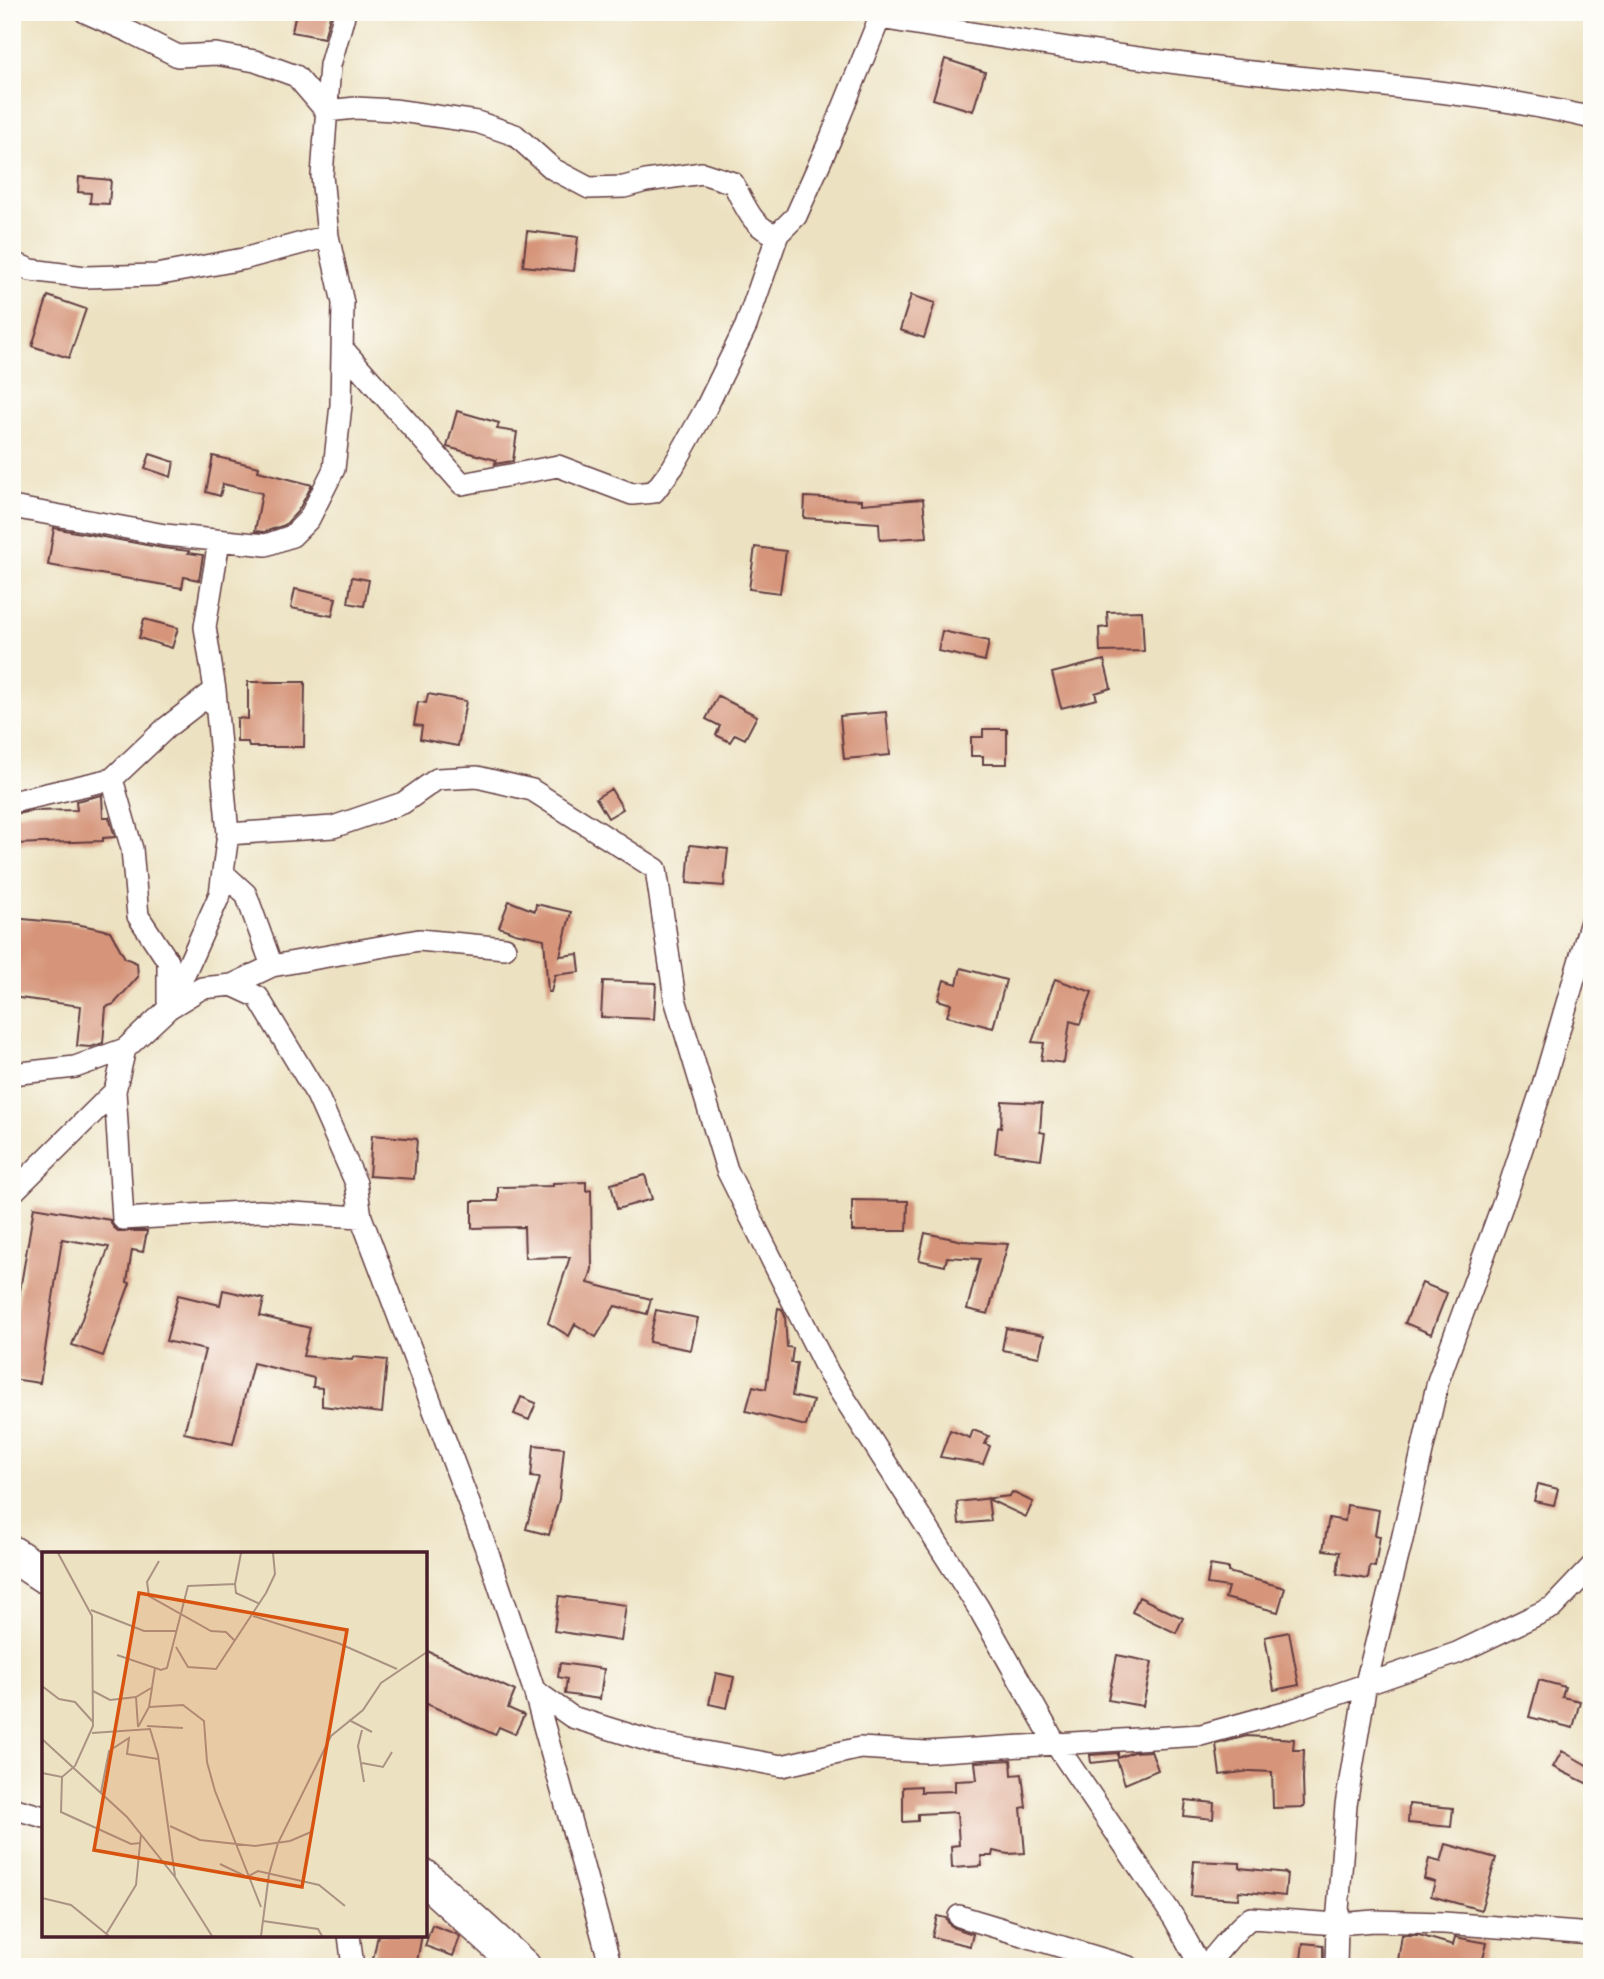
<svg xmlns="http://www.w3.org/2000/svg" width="1604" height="1979" viewBox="0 0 1604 1979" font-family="'Architects Daughter',sans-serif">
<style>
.building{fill:#d6957a}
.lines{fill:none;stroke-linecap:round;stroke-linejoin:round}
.street-casing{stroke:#623c41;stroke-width:24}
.primary-casing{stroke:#623c41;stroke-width:38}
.street{stroke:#fff;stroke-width:21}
.primary{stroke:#fff;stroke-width:35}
.inset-road{fill:none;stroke:#ab9384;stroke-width:2}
.view{fill:#d8530f;fill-opacity:0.15;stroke:#d8530f;stroke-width:3.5}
.inset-edge{fill:none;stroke:#4a1f2b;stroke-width:3.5}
</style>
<rect width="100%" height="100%" fill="#fdfcf7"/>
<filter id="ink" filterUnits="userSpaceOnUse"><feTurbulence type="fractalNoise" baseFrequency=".0143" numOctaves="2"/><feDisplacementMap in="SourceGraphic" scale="14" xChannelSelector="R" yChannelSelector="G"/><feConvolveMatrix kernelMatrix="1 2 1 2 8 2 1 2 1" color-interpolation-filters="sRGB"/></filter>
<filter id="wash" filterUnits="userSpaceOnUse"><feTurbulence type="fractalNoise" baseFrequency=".00686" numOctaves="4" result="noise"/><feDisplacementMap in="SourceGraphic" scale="28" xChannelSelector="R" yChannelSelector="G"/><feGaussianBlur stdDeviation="1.57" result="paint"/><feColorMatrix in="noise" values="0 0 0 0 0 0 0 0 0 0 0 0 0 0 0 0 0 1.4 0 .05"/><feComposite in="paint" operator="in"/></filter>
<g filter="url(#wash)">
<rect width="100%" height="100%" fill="#ece1c0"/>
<g id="blocks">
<!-- building -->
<path class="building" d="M 296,12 L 331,12 L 324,38 L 292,32 Z
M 945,59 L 985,72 L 973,111 L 933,99 Z
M 79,177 L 111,180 L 109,204 L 90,203 L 91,193 L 78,192 Z
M 527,231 L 578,237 L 574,271 L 523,266 Z
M 911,295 L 935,303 L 924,338 L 900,330 Z
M 48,296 L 86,309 L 69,358 L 32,346 Z
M 457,411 L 499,423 L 497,429 L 517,432 L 513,461 L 495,464 L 496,460 L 447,447 Z
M 150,454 L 174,462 L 171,477 L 145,468 Z
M 213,456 L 259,467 L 258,471 L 312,485 L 298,511 L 285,525 L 264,532 L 255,531 L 262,493 L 223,484 L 220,496 L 206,492 Z
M 805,497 L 862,500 L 862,504 L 923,499 L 927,537 L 880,540 L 879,523 L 804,518 Z
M 54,528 L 163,548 L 189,551 L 188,553 L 203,555 L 199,580 L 184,577 L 182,588 L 48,565 Z
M 755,547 L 786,551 L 780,593 L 749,589 Z
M 352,577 L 369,580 L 364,606 L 348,603 Z
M 295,589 L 336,598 L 332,616 L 291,608 Z
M 1142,611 L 1144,651 L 1100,652 L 1099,628 L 1108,627 L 1107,612 Z
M 144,619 L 178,628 L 172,648 L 139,638 Z
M 942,631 L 989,641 L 985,661 L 938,651 Z
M 1104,660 L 1111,688 L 1095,693 L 1097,699 L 1061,708 L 1052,673 Z
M 248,682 L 305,682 L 304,747 L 249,747 L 248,742 L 237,742 L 237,718 L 248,719 Z
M 428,694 L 466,701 L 458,746 L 420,739 L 422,726 L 414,725 L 418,702 L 426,703 Z
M 718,696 L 757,716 L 745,739 L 735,734 L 730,742 L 716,735 L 720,726 L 706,719 Z
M 886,712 L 890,755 L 844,759 L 840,716 Z
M 983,729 L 1007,729 L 1007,764 L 983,764 L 983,756 L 971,756 L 971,737 L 983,737 Z
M 611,789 L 623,809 L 608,818 L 596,798 Z
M 102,795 L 103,817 L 109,817 L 115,837 L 103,838 L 103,841 L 12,844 L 12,815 L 31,811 L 77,810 L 76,801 Z
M 690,845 L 728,849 L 724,886 L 687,883 Z
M 509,901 L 535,911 L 536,904 L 571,912 L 560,956 L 578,954 L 580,972 L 555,975 L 551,992 L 548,992 L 544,939 L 515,933 L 499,927 Z
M 12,918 L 76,924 L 110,931 L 125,958 L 137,963 L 138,977 L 114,1004 L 106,1007 L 103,1043 L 91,1047 L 77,1046 L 81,1006 L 12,997 Z
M 961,968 L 1006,980 L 993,1028 L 947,1016 L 951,1004 L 938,1000 L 944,980 L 957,984 Z
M 1055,979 L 1092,992 L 1080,1024 L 1070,1021 L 1064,1063 L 1041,1060 L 1044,1043 L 1032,1042 Z
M 603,981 L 656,983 L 654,1019 L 601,1017 Z
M 1002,1101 L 1042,1103 L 1040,1132 L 1045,1133 L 1041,1159 L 995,1153 L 998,1127 L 1001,1128 Z
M 372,1135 L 417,1139 L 414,1179 L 369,1176 Z
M 645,1175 L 652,1199 L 617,1209 L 611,1184 Z
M 586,1182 L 586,1191 L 591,1190 L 592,1269 L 588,1283 L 651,1299 L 647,1314 L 615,1306 L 596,1337 L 575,1324 L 569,1336 L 548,1323 L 570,1257 L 525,1258 L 524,1227 L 472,1228 L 472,1201 L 498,1201 L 498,1187 L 553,1186 L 553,1183 Z
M 852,1200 L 908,1201 L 907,1231 L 852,1231 Z
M 34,1207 L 110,1220 L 113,1227 L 118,1231 L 147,1231 L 143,1252 L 132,1250 L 127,1282 L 130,1283 L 103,1356 L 72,1345 L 109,1247 L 62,1239 L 40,1383 L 12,1379 L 12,1338 Z
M 925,1233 L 963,1241 L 1008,1244 L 988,1314 L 967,1309 L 980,1259 L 947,1257 L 945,1266 L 919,1260 Z
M 1422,1283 L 1447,1293 L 1431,1334 L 1405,1323 Z
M 223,1290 L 264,1299 L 260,1316 L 310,1328 L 303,1356 L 352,1360 L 353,1357 L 387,1360 L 382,1413 L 322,1406 L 322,1388 L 313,1387 L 314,1378 L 253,1363 L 233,1444 L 184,1433 L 205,1350 L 166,1341 L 178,1295 L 220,1305 Z
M 778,1308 L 782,1309 L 785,1316 L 787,1347 L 793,1348 L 791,1363 L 797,1363 L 792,1396 L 813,1401 L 806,1426 L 746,1411 L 753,1386 L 766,1389 Z
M 656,1310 L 698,1318 L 691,1350 L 649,1342 Z
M 1006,1328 L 1044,1335 L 1039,1357 L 1002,1350 Z
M 521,1397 L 536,1403 L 529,1420 L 514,1414 Z
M 950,1430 L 970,1438 L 973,1430 L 989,1436 L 985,1444 L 990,1446 L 983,1464 L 940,1457 Z
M 534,1445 L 564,1448 L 559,1499 L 549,1535 L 526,1529 L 540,1478 L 531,1477 Z
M 1538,1484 L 1558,1489 L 1554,1505 L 1534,1501 Z
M 1012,1492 L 1033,1502 L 1026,1517 L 988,1499 L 991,1521 L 959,1524 L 957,1502 L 1010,1496 Z
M 1347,1505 L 1379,1510 L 1375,1535 L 1380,1536 L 1375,1567 L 1370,1566 L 1368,1579 L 1337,1574 L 1340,1552 L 1323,1550 L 1329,1518 L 1345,1521 Z
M 1210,1565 L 1228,1568 L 1228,1572 L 1285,1588 L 1278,1612 L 1225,1598 L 1228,1587 L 1207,1584 Z
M 559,1596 L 626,1605 L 621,1641 L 554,1631 Z
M 1139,1597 L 1183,1618 L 1176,1633 L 1132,1612 Z
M 1289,1632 L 1299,1685 L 1274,1690 L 1265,1637 Z
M 425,1650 L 515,1691 L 508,1708 L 524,1715 L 515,1734 L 499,1727 L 495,1735 L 425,1703 Z
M 1117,1655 L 1152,1662 L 1143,1706 L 1108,1700 Z
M 560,1663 L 604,1669 L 600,1699 L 565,1694 L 567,1679 L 558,1677 Z
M 716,1673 L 734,1677 L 727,1708 L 709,1704 Z
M 1539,1680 L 1565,1687 L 1562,1697 L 1580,1701 L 1573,1728 L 1529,1717 Z
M 1247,1736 L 1294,1739 L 1293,1750 L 1304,1750 L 1303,1779 L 1304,1807 L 1273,1808 L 1272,1772 L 1250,1771 L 1220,1775 L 1216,1744 Z
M 1151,1751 L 1158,1770 L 1125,1784 L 1117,1760 L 1091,1763 L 1090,1755 L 1118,1753 L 1118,1758 L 1133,1752 Z
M 1562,1751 L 1592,1768 L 1592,1786 L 1553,1767 Z
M 1011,1760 L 1012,1775 L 1022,1774 L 1026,1807 L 1021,1808 L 1025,1853 L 1008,1854 L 993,1851 L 992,1856 L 981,1856 L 982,1866 L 952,1868 L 951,1846 L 959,1845 L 957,1812 L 918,1814 L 918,1821 L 903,1822 L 903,1787 L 921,1786 L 921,1792 L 955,1791 L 955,1781 L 977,1780 L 975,1762 Z
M 1186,1800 L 1214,1803 L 1213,1819 L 1184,1816 Z
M 1409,1804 L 1453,1808 L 1451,1827 L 1408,1823 Z
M 1446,1844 L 1496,1858 L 1481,1910 L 1431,1896 L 1435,1882 L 1424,1879 L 1429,1859 L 1441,1862 Z
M 1194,1861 L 1240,1863 L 1240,1868 L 1287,1873 L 1285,1896 L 1239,1891 L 1238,1899 L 1191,1896 Z
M 937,1916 L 946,1918 L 949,1924 L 955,1928 L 973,1934 L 970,1946 L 932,1937 Z
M 432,1925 L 456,1934 L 460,1937 L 453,1956 L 425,1946 Z
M 378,1935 L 422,1935 L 416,1967 L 384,1967 L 372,1964 Z
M 1402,1935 L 1419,1935 L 1453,1945 L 1455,1937 L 1487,1943 L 1481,1967 L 1397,1967 Z
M 1303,1943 L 1323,1945 L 1323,1967 L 1300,1967 Z"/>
</g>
</g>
<g filter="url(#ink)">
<use href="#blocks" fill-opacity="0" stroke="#623c41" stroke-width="2"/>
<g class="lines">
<!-- street casing -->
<g class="street-casing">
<path id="street" d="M 85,12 L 130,32 L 178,56 L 216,54 L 255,61 L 296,76 L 326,111
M 880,18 C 1010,40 1139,60 1270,74 C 1377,86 1487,93 1592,118
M 326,111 L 356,108 L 394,110 L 477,122 L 515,135 L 553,169 L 589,188 L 624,187 L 646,181 L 702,173 L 733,183 C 744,203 753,231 778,234
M 12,262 L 31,270 L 85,277 L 156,275 L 243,259 L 328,236
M 342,348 L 462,484 L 558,466 L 632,494 L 654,492 L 673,467 L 706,408 L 746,326 L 778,234 L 796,216 L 830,140 L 882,12
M 12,507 L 165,535 L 266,545 L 292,536 L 309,519 L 334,469 L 341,405 L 343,303 L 328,236 L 322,176 L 330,65 L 345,12
M 112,779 L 132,849 L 138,916 L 168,961 L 168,1002
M 12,802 L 112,779 L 166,728 L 215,690
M 228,834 L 333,827 L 403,803 L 437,779 L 477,777 L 532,790 L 656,869 L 675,999 L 727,1170 L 829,1374 L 978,1607 L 1055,1743 L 1174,1918 L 1201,1967
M 223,873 L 246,894 L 272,966
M 232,985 L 272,966 L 419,940 L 505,948
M 169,1008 L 220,894 L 228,834 L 215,690 L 205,627 L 219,541
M 12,1074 L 75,1067 L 125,1049 L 169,1008 L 202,988 L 232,985 L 258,997 L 317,1095 L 356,1183 L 361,1217 L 490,1559 L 534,1690 L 611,1967
M 115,1091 L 125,1049
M 12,1193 L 115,1091 L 123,1219 L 259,1211 L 361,1217
M 534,1690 L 572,1717 L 656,1743 L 782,1766 L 860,1748 L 926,1752 L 1201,1735 L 1292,1710 L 1457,1653 L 1553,1607 L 1592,1566
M 12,1808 L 44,1817
M 959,1916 L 1129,1967
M 349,1935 L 353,1967
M 1204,1967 C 1219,1953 1235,1928 1251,1918 L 1337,1924 L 1374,1921 L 1444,1923 L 1592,1934
M 1336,1967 L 1337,1924 L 1346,1805 L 1366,1683 L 1401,1544 L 1438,1381 L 1510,1184 L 1543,1085 L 1592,918"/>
</g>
<!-- primary casing -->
<g class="primary-casing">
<path id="primary" d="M 12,1554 L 44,1575
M 425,1878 L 523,1967"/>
</g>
<!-- street -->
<use href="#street" class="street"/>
<!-- primary -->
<use href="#primary" class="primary"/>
</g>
</g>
<!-- overview -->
<g transform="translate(42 1552)">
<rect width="385" height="385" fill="#ece1c0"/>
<path class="inset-road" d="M 117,9 L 105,30 L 107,44 L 169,79 L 184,80 L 193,89M 193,32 L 194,41 L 218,52M 49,58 L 102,79 L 134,79M 211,64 L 296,91 L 355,117M 134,95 L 146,115 L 174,117 L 224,41 L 233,22 L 231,1M 75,103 L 119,118 L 125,116 L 146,34 L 193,32 L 199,1M 0,134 L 17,147 L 33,150 L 51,170M 51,139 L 68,148 L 94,145 L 109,136M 94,145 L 96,175M 107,155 L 141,153 L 162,169 L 165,210 L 173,239 L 219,355M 307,168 L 330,180M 105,174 L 141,176M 96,175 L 107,155 L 113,116M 320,178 L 316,194 L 322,230M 50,181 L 108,177 L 116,203 L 133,324M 0,187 L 85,265 L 133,325 L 170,384M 320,211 L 341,215 L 350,200M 0,221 L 20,225 L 33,214 L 51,174 L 50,64 L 16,1M 20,225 L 19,260 L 89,292 L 98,291M 59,240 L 67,199 L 87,186 L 85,202 L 116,207M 128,274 L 158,288 L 213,294 L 248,289 L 269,280M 178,312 L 205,325 L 216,319 L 277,333 L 303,354M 0,346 L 29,353 L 67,384M 221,369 L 276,377 L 280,384M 63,384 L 94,333 L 99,282M 219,384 L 227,322 L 236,291 L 289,184 L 321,158 L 339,131 L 385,100"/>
<path class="view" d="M 97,41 L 305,78 L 260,335 L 52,298 Z"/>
<rect width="385" height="385" class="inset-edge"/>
</g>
<!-- margin -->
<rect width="1604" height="1979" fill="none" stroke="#fdfcf7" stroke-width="42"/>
</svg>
